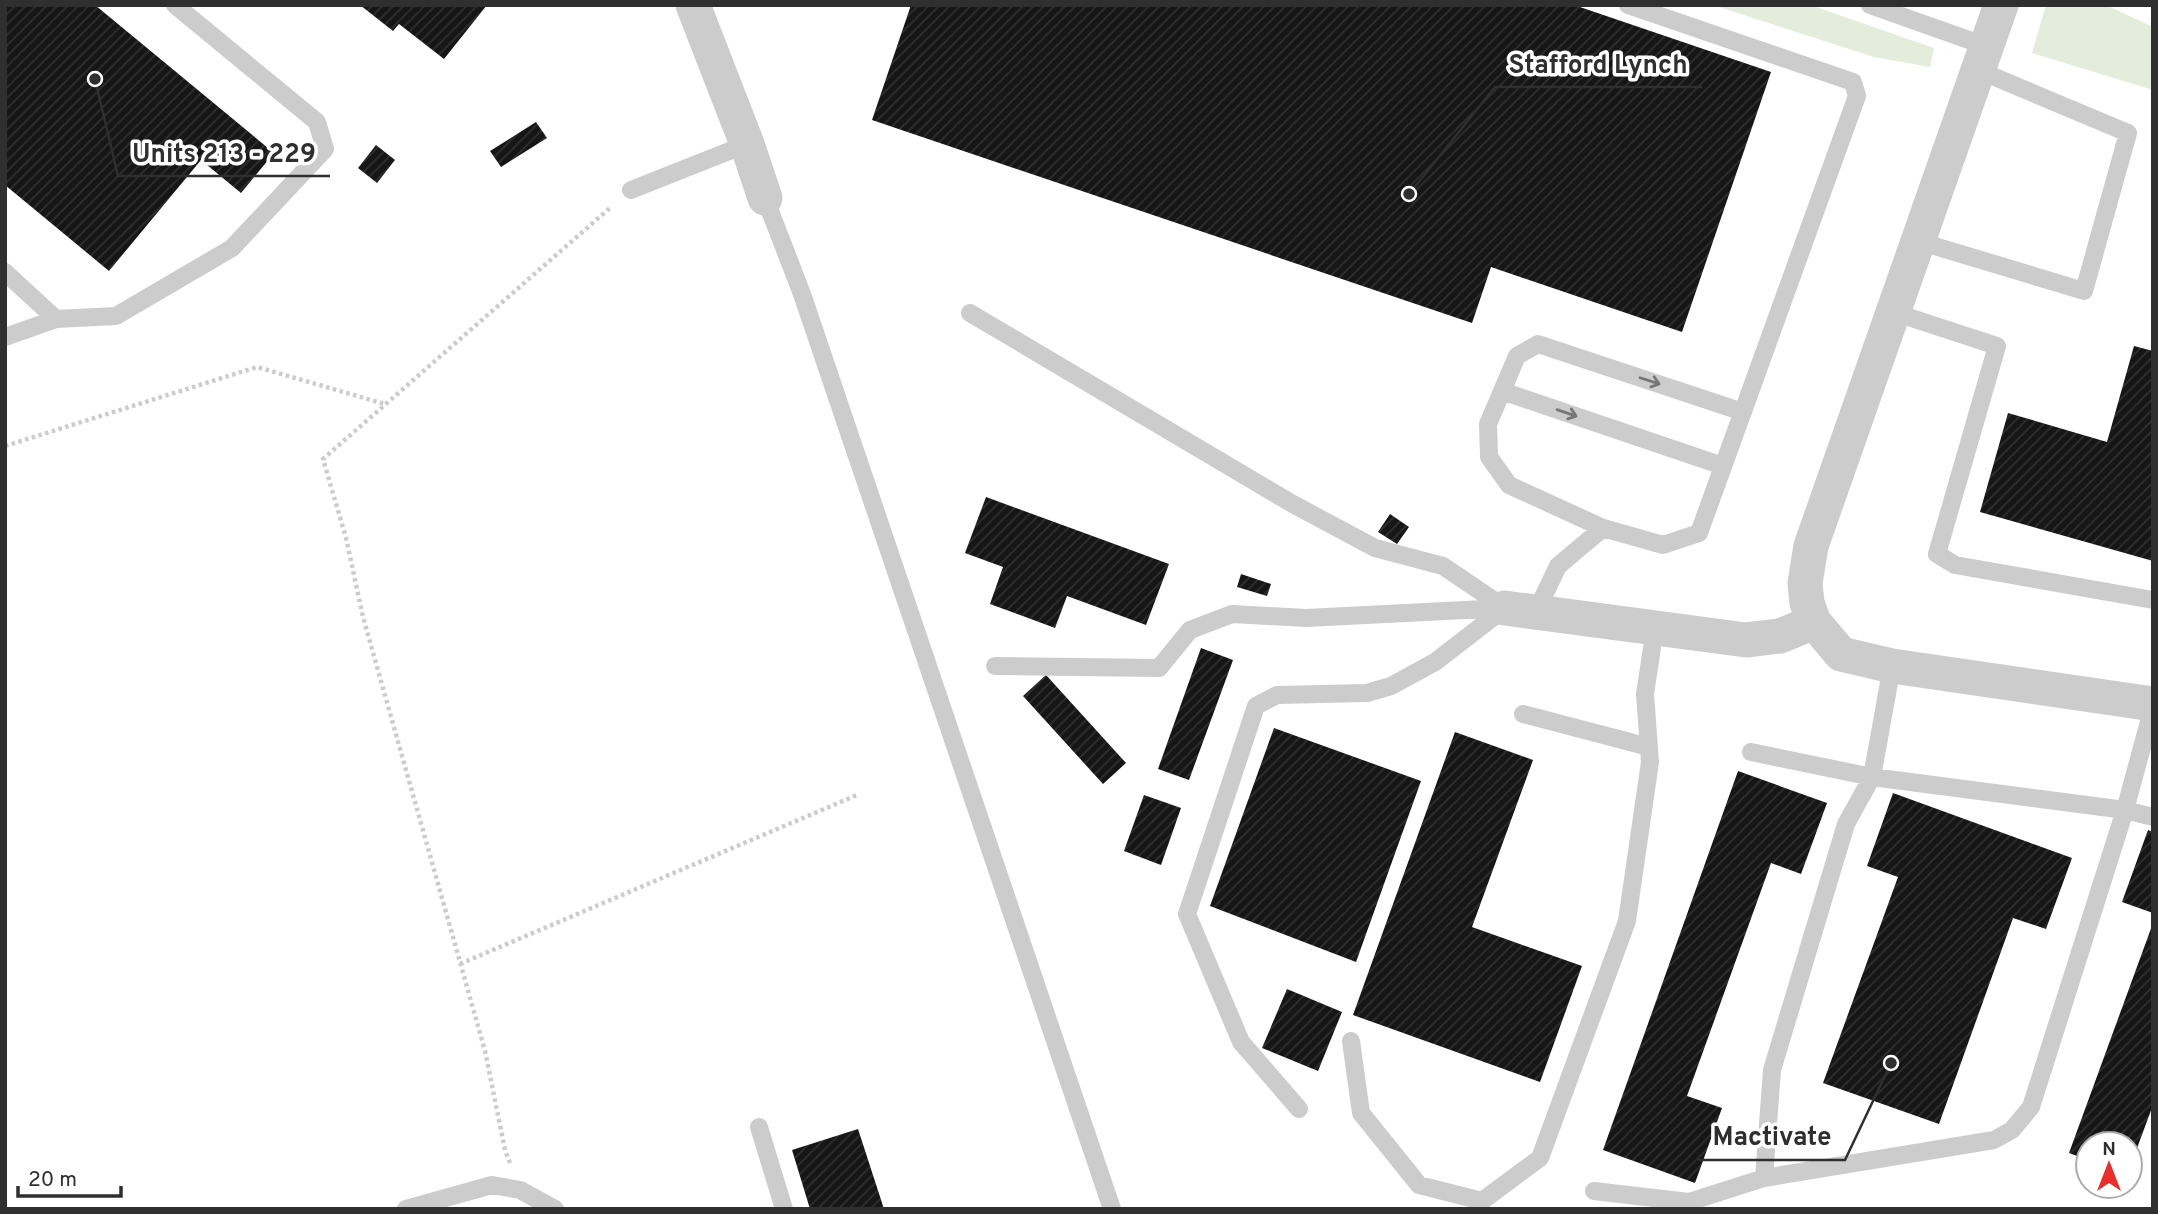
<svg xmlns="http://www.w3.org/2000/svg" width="2158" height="1214" viewBox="0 0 2158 1214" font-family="Overpass,sans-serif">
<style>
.grass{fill:#e4eddc}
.building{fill:url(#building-hatch)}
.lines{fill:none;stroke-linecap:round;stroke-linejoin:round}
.path{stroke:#ccc;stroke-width:4.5;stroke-dasharray:3.5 3.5;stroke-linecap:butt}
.service{stroke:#ccc;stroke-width:18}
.minor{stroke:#ccc;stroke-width:35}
.oneway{stroke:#767676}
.leader{fill:none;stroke:#2f2f2f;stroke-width:2.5}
.callout-dot{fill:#2f2f2f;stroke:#fff;stroke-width:2.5}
.callout-label{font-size:26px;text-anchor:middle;font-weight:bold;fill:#2f2f2f;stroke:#fff;stroke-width:7;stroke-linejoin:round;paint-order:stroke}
</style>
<defs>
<pattern id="building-hatch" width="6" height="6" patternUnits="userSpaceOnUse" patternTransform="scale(1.75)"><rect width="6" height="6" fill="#161616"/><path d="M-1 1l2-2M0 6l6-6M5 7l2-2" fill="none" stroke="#303030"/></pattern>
</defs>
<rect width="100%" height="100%" fill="#fff"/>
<!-- grass -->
<path class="grass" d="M 1713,5 L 1810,5 L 1934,48 L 1930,67 L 1874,57 Z
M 2046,5 L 2106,5 L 2153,27 L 2153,90 L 2032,53 Z"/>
<!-- building -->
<path class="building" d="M 5,5 L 95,5 L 274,153 L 241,193 L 201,160 L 109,271 L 5,185 Z
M 360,5 L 487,5 L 444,59 L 399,24 L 393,31 Z
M 911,5 L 1574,5 L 1771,72 L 1682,332 L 1491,267 L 1472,323 L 872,120 Z
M 536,122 L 547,138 L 501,167 L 490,151 Z
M 376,145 L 395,160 L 377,183 L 358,168 Z
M 2134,346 L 2153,351 L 2153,561 L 1980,512 L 2008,413 L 2107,442 Z
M 986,497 L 1169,564 L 1146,625 L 1067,596 L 1055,628 L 990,604 L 1003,567 L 965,553 Z
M 1390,514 L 1409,527 L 1397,544 L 1378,532 Z
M 1241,574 L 1271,584 L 1267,596 L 1237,587 Z
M 1201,648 L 1233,660 L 1189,780 L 1158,769 Z
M 1046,675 L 1126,763 L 1103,784 L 1023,696 Z
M 1274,728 L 1421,781 L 1356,962 L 1210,906 Z
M 1455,732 L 1533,760 L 1472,927 L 1582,966 L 1540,1082 L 1353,1015 Z
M 1738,771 L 1827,803 L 1801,874 L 1771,863 L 1687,1096 L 1722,1108 L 1695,1183 L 1603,1150 Z
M 1893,793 L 2072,858 L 2046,929 L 2013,918 L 1939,1124 L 1823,1083 L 1898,877 L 1867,866 Z
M 1144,795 L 1181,808 L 1161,865 L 1124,851 Z
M 2148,830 L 2153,832 L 2153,913 L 2122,902 Z
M 2153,923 L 2153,1105 L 2130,1167 L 2130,1144 L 2088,1144 L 2088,1160 L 2069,1153 Z
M 1287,989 L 1342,1012 L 1318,1071 L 1262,1048 Z
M 858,1129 L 884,1209 L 810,1209 L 792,1150 Z"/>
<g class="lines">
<!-- path -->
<path class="path" d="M 5,446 L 257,367 L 385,404
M 460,964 L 857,795
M 510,1163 L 505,1150 L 485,1051 L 363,617 L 346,538 L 323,459 L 611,207"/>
<!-- service -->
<path class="service" d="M 1870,5 L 1986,46
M 631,190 L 747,144
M 765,198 L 802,294 L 1112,1209
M 1918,241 L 2084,291 L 2128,133 L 1978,70
M 5,272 L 56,319 L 116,316 L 232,248 L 325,149 L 317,122 L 175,5
M 1893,312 L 1997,346 L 1937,554 L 1955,565 L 2153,600
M 970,313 L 1291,503 L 1375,548 L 1443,566 L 1505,608
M 5,337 L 56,319
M 1502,391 L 1723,466
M 1603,528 L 1509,485 L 1489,457 L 1488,424 L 1517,356 L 1538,344 L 1743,412
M 1536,612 L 1558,566 L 1603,528 L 1663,545 L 1699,533 L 1857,96 L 1853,82 L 1628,5
M 995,666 L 1159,668 L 1190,630 L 1232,614 L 1306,618 L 1505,608
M 1523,714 L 1649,747
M 1751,752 L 1872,777 L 2125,810 L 2153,817
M 1351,1041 L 1361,1113 L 1419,1185 L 1482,1201 L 1540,1158 L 1627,921 L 1650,762 L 1645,694 L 1655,628
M 1299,1109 L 1241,1042 L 1187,914 L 1256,706 L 1277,695 L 1367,693 L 1391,686 L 1435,662 L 1505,608
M 759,1127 L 784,1209
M 1764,1178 L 1772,1070 L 1846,824 L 1872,777 L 1892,666
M 1594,1191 L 1689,1202 L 1764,1178 L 1994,1140 L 2012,1130 L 2031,1107 L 2125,810 L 2153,707
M 406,1209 L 492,1185 L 520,1190 L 555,1209"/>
<!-- minor -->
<path class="minor" d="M 693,5 L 747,144 L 765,198
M 2001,5 L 1811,546 L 1805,583 L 1807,603 L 1814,622 L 1841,654 L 1892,666 L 2153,704
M 1505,608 L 1746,640 L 1780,636 L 1814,622"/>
</g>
<!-- one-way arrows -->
<defs><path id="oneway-shaft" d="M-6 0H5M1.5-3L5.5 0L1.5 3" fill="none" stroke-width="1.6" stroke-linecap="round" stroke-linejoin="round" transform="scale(1.75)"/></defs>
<g class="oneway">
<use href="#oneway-shaft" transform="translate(1650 381) rotate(18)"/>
<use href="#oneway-shaft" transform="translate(1567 413) rotate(19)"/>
</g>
<!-- callouts -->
<path class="leader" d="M1409 194L1495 87H1702M95 79L118 176H330M1891 1063L1845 1160H1698"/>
<g class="callout-dot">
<circle cx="1409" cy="194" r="7"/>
<circle cx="95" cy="79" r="7"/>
<circle cx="1891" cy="1063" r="7"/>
</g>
<g class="callout-label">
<text x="1598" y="73">Stafford Lynch</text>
<text x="224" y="162">Units 213 - 229</text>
<text x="1772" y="1145">Mactivate</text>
</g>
<!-- border -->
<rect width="2158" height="1214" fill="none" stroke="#2f2f2f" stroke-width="14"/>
<!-- north arrow -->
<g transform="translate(2109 1165)"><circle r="33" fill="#ffffff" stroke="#acacac" stroke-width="2"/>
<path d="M0-5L12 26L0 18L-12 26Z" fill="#eb2d2c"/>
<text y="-10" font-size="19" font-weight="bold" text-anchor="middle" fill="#2f2f2f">N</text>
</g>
<!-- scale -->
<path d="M18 1186v10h103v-10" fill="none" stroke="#2f2f2f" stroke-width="3.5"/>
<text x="28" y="1186" font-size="21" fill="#2f2f2f" stroke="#ffffff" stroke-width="5" paint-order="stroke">20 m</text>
</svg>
